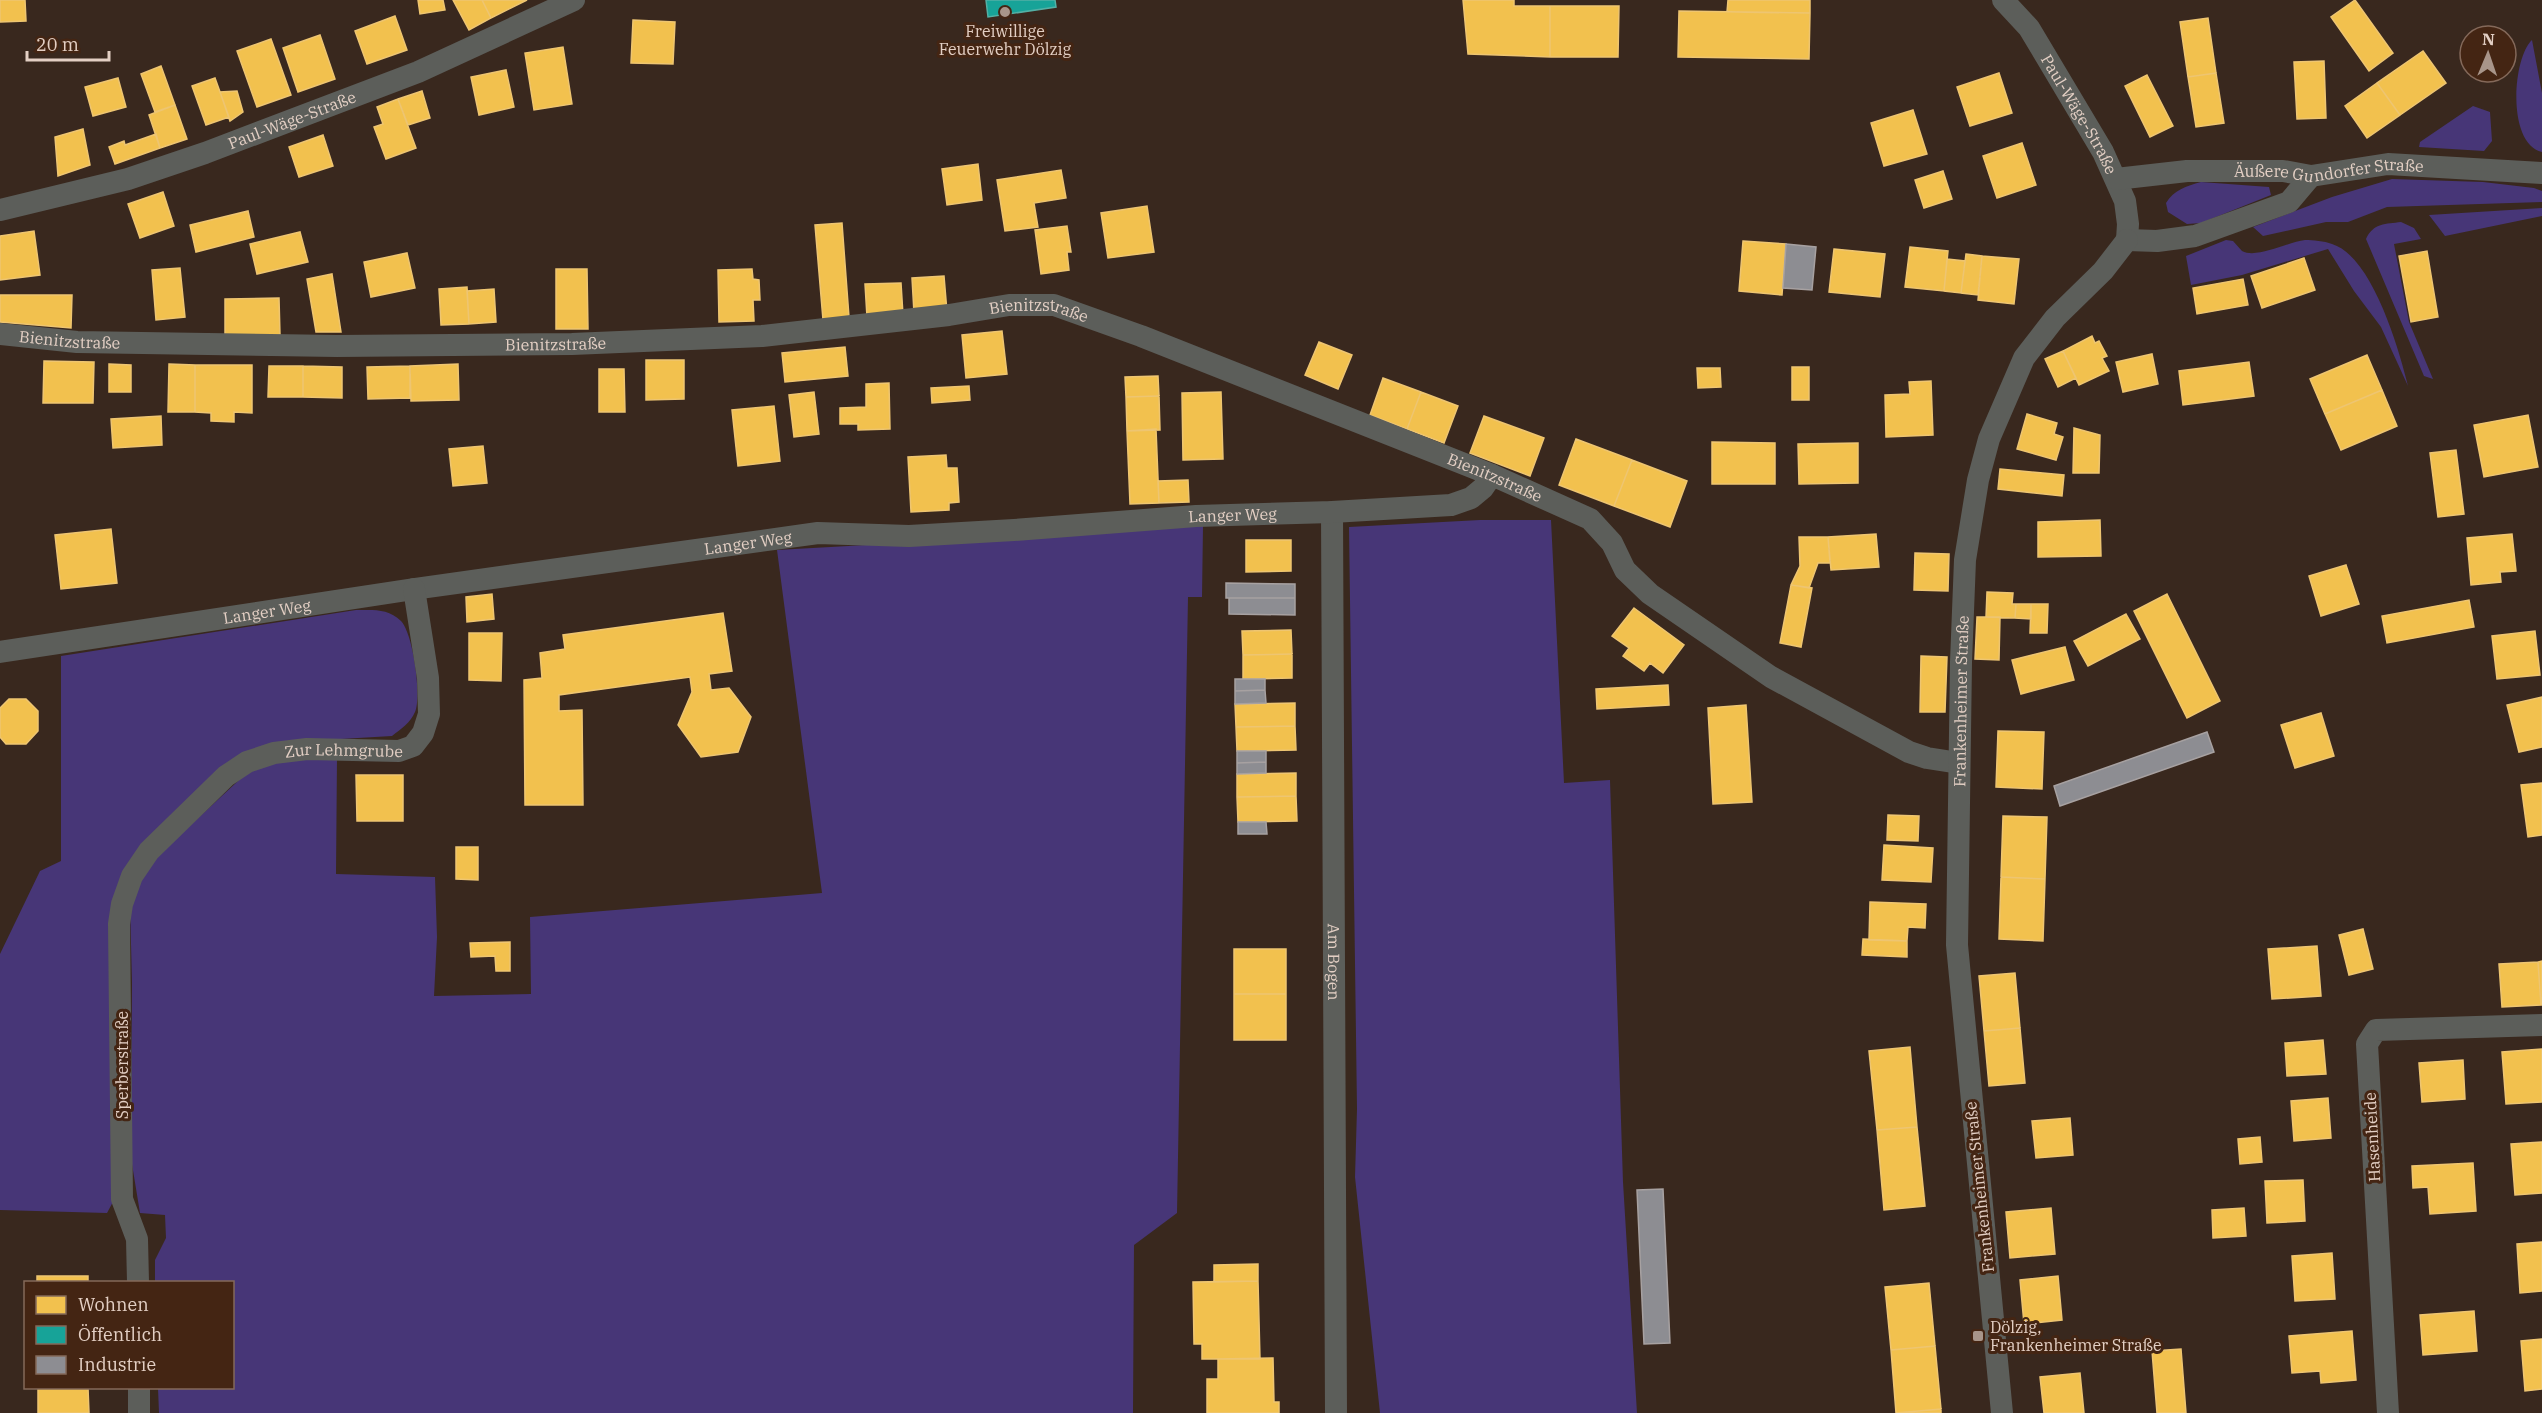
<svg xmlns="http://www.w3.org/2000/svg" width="2542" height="1413" viewBox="0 0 2542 1413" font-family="'IBM Plex Serif',serif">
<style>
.green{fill:#473677}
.homes{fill:#f2c14e;stroke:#eec571;stroke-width:1.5}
.public{fill:#17a398;stroke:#54b0a5;stroke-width:1.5}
.industry{fill:#8d8d92;stroke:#a7a1a1;stroke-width:1.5}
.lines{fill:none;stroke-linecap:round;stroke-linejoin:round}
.street{stroke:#5c5e5a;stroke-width:22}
.poi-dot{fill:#a8958a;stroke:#442513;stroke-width:2}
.labels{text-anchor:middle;stroke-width:6;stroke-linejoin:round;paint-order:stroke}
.poi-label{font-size:16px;fill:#e3cfc4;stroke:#442513}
.street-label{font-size:16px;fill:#e3cfc4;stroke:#442513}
</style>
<rect width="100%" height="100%" fill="#39281e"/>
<!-- green -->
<path class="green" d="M 2532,40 L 2542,93 L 2542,152 C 2507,144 2512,59 2532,40 Z
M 2473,106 L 2490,112 L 2492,141 L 2484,151 L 2419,147 L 2420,142 Z
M 2392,179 L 2483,182 L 2534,188 L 2542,191 L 2542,202 L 2387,207 L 2348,222 L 2326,222 L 2263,236 L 2253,227 L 2332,197 Z
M 2201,182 L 2269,187 L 2271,195 L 2201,223 L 2187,224 L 2168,212 L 2166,203 C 2174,190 2186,186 2201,182 Z
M 2542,208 L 2542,216 L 2445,236 L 2429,215 Z
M 2401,222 L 2414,228 L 2421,239 L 2394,244 L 2409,322 L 2433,379 L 2424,376 L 2366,239 C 2373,223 2386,224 2401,222 Z
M 2226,240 L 2233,241 C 2236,244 2239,248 2242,251 C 2257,259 2288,242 2305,240 C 2313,240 2324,241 2332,244 C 2372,256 2399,349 2408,386 L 2381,327 L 2354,291 L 2328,249 L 2242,275 L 2191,285 L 2186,256 Z
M 1480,520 L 1551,520 L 1564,783 L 1610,780 L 1623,1182 L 1637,1413 L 1380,1413 L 1355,1177 L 1357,1109 L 1349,527 Z
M 1203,526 L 1202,597 L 1188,597 L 1177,1213 L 1134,1245 L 1133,1413 L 159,1413 L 158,1388 L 232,1388 L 232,1282 L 155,1282 L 155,1260 L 166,1238 L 165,1215 L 140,1213 L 131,1158 L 132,983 L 130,905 L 138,881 L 154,859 L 252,768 L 291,760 L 337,758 L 336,874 L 435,877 L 437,937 L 434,996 L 531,994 L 530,917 L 822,893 L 777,550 Z
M 356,610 C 373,610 388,608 401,621 C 413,633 422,696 415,712 C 411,722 401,729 392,736 L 273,743 L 133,856 L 115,1198 L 107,1213 L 0,1210 L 0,954 L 40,871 L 61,861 L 61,656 Z"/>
<!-- homes -->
<path class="homes" d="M 0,0 L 25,0 L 26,21 L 0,22 Z
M 418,0 L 443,0 L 445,10 L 420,14 Z
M 453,0 L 482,0 L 491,18 L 469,30 Z
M 482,0 L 527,0 L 491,18 Z
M 1463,0 L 1514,0 L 1514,6 L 1550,6 L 1550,57 L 1468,54 Z
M 1728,0 L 1810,0 L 1810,13 L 1727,12 Z
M 2355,0 L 2393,53 L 2369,71 L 2331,17 Z
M 1550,6 L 1619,6 L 1618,57 L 1550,57 Z
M 1679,11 L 1810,13 L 1809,59 L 1678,57 Z
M 395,16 L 407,50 L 367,64 L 355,31 Z
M 2208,18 L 2216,73 L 2188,77 L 2180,22 Z
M 633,20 L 675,22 L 673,64 L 631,63 Z
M 320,35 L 335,79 L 298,92 L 283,48 Z
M 271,39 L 291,95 L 257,107 L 237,51 Z
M 563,47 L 572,104 L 534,110 L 525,53 Z
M 2423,51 L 2446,83 L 2400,115 L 2377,83 Z
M 2324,61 L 2326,118 L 2297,119 L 2294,62 Z
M 161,66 L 175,105 L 155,112 L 141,74 Z
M 506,70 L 514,107 L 479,115 L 471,77 Z
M 1999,73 L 2012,113 L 1970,126 L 1957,87 Z
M 2216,73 L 2224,123 L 2196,127 L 2188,77 Z
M 2147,75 L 2173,126 L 2150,137 L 2125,86 Z
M 118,78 L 126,107 L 93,116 L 85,87 Z
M 215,78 L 229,117 L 206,125 L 192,86 Z
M 2377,83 L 2400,115 L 2367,138 L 2345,106 Z
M 237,91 L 243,112 L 230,121 L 220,92 Z
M 422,91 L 430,118 L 408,125 L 398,99 Z
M 398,99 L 416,148 L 386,159 L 374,127 L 383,124 L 377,107 Z
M 175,105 L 187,139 L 160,148 L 149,115 Z
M 1913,110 L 1927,154 L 1884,166 L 1871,123 Z
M 83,129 L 90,165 L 58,176 L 55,137 Z
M 156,134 L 160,148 L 115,164 L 109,147 L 124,141 L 125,145 Z
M 323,135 L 333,166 L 299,177 L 289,147 Z
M 2022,143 L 2036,185 L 1997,198 L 1983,156 Z
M 978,164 L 982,200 L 947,205 L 942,169 Z
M 1061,170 L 1066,198 L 1034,203 L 1038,227 L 1005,231 L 997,180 Z
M 1943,171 L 1952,199 L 1924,208 L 1915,180 Z
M 163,192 L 174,226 L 140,238 L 128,204 Z
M 1147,206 L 1154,252 L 1108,258 L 1101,213 Z
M 248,211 L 254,237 L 196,252 L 190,225 Z
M 842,223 L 849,317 L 823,320 L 815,225 Z
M 1067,226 L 1071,252 L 1067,252 L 1069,270 L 1041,274 L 1035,230 Z
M 34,231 L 40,275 L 0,280 L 0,236 Z
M 300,232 L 308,262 L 257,274 L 250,244 Z
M 1743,241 L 1786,244 L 1782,295 L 1739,291 Z
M 1910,247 L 1948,251 L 1944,291 L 1905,287 Z
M 1834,249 L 1885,254 L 1880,297 L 1829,292 Z
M 2427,251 L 2438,317 L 2411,322 L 2399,256 Z
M 407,253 L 415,288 L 371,297 L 364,262 Z
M 1966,254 L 1982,256 L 1978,295 L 1961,293 Z
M 1982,256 L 2019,259 L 2014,304 L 1978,300 Z
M 2304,258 L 2315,290 L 2262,308 L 2251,276 Z
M 1947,259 L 1965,261 L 1961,293 L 1944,291 Z
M 180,268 L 185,317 L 156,320 L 152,270 Z
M 556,269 L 587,269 L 588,329 L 556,329 Z
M 752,269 L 753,279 L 759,280 L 760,300 L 753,300 L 754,321 L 719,322 L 718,270 Z
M 332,274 L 341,332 L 316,332 L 307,279 Z
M 944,276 L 947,312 L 914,313 L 912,278 Z
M 2243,279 L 2248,305 L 2197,314 L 2193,288 Z
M 901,283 L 903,315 L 867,317 L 865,284 Z
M 467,287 L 469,324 L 441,325 L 439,289 Z
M 494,289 L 496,322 L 469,324 L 467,291 Z
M 0,295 L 72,295 L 71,328 L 0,322 Z
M 279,298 L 280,335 L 225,336 L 225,299 Z
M 1002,331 L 1007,374 L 966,378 L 962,335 Z
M 2092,336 L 2095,343 L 2099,341 L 2107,356 L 2102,358 L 2109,371 L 2079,385 L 2063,351 Z
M 1319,342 L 1352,355 L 1338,389 L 1305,375 Z
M 845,347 L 848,376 L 785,382 L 782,353 Z
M 2063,351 L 2076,378 L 2058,387 L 2045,359 Z
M 2152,354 L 2158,384 L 2123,392 L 2116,362 Z
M 2367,355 L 2382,390 L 2325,414 L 2310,379 Z
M 646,360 L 684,360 L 684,399 L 646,400 Z
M 44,361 L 94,362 L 93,403 L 43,403 Z
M 2249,362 L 2254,396 L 2183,405 L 2179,371 Z
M 109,364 L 131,365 L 131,392 L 109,392 Z
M 169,364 L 195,365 L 195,412 L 168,412 Z
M 458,364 L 459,400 L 411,401 L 410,366 Z
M 195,365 L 252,365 L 252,413 L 234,412 L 234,422 L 211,421 L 211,413 L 195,412 Z
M 269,366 L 303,366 L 303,397 L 268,397 Z
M 303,366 L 342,367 L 342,398 L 303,397 Z
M 410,366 L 410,398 L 368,399 L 367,367 Z
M 1792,367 L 1809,367 L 1809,400 L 1792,400 Z
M 1697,368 L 1720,368 L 1721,387 L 1698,388 Z
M 599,369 L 624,369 L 625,412 L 599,412 Z
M 1158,376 L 1159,396 L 1126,397 L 1125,377 Z
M 1383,378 L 1421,392 L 1407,429 L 1370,415 Z
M 1931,381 L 1933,435 L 1886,437 L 1885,395 L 1910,394 L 1909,382 Z
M 889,383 L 890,429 L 858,430 L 858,424 L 840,424 L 840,408 L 866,407 L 866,384 Z
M 969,386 L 970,400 L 932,403 L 931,388 Z
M 2382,390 L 2397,426 L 2341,450 L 2325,414 Z
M 814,392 L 819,434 L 794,437 L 789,395 Z
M 1221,392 L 1223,459 L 1183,460 L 1182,393 Z
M 1421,392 L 1458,406 L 1444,443 L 1407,429 Z
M 1159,396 L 1160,430 L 1127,431 L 1126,397 Z
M 774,406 L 780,461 L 738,466 L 732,410 Z
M 2027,414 L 2057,423 L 2054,434 L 2063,437 L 2056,460 L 2017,449 Z
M 2528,415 L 2538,467 L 2484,477 L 2474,425 Z
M 161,416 L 162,445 L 113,448 L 111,419 Z
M 1484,416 L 1544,438 L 1530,476 L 1470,453 Z
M 2074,428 L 2100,435 L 2099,473 L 2073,473 Z
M 1156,429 L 1159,503 L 1130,504 L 1127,431 Z
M 1576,439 L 1632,460 L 1614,506 L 1559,485 Z
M 1712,442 L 1775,443 L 1775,484 L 1712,484 Z
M 1858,443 L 1858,483 L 1799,484 L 1798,444 Z
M 483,446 L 487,483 L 453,486 L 449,449 Z
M 2456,450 L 2464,514 L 2438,517 L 2430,453 Z
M 946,455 L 947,468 L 957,468 L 959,502 L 949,503 L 949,510 L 911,512 L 908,457 Z
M 1632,460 L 1687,481 L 1670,527 L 1614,506 Z
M 2000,469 L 2064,475 L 2062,496 L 1998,489 Z
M 1188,480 L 1189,502 L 1159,503 L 1158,481 Z
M 2100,520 L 2101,556 L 2038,557 L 2038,522 Z
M 111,529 L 117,583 L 61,589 L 55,535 Z
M 1876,534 L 1879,567 L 1831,570 L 1828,537 Z
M 2512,534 L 2516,571 L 2500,572 L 2501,582 L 2471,585 L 2467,538 Z
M 1799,537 L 1828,537 L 1830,563 L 1818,563 L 1809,588 L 1791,585 L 1800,566 Z
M 1246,540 L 1291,540 L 1291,571 L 1246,572 Z
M 1915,553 L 1949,554 L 1948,591 L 1914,590 Z
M 2346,565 L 2359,604 L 2321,616 L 2309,576 Z
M 1791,585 L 1812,588 L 1801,647 L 1780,643 Z
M 1987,592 L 2013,593 L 2012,604 L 2016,604 L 2015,618 L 1986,617 Z
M 492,594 L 494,619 L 467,622 L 466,597 Z
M 2167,594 L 2220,701 L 2187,718 L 2134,611 Z
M 2469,600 L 2474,627 L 2387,643 L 2382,616 Z
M 2016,604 L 2031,604 L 2031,619 L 2015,618 Z
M 2031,604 L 2048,604 L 2047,633 L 2030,633 Z
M 1634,608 L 1684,645 L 1663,673 L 1650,663 L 1644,671 L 1623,656 L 1629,648 L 1612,636 Z
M 723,613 L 732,671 L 709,674 L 711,690 L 729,688 L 751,717 L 738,752 L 701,757 L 678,725 L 692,692 L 690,677 L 559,695 L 559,711 L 582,710 L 583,805 L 525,805 L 524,680 L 542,678 L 540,653 L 565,649 L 563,635 Z
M 2126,614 L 2140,639 L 2088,666 L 2074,641 Z
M 1977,617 L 2000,617 L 1999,660 L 1975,659 Z
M 1291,630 L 1292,654 L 1243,655 L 1242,631 Z
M 2535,631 L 2540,675 L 2497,679 L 2492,636 Z
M 469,633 L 502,633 L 501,681 L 469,680 Z
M 2065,647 L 2074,680 L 2021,694 L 2012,660 Z
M 1292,654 L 1292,678 L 1243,679 L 1243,655 Z
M 1921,656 L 1947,657 L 1945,712 L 1920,712 Z
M 1668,685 L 1669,705 L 1597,709 L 1596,689 Z
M 2542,697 L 2542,747 L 2519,752 L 2507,705 Z
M 9,699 L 26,699 L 38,711 L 38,731 L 26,744 L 6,744 L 0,737 L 0,708 Z
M 1295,703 L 1295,726 L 1236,727 L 1235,704 Z
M 1746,705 L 1752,802 L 1713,804 L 1708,708 Z
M 2321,713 L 2334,756 L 2295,768 L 2281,725 Z
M 1295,726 L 1296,750 L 1237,751 L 1236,727 Z
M 1998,731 L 2044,732 L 2042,789 L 1996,787 Z
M 1296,773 L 1296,796 L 1237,797 L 1237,774 Z
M 356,775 L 403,775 L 403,821 L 357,821 Z
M 2542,783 L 2542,835 L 2528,837 L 2521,785 Z
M 1296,796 L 1297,821 L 1238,822 L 1237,797 Z
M 1888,815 L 1919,816 L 1918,841 L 1887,840 Z
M 2003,816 L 2047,817 L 2045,879 L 2001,877 Z
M 1884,845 L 1933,848 L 1931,882 L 1882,880 Z
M 456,847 L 478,847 L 478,880 L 456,879 Z
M 2001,877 L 2045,879 L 2043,941 L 1999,939 Z
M 1870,902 L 1926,904 L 1925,928 L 1908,927 L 1907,941 L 1869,940 Z
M 2363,929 L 2373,969 L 2349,975 L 2339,935 Z
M 1863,939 L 1907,941 L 1907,957 L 1862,955 Z
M 510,942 L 510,971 L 496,971 L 495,956 L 471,957 L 470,943 Z
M 2317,946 L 2321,996 L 2272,999 L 2268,949 Z
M 1234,949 L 1286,949 L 1286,994 L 1234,994 Z
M 2542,961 L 2542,1005 L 2541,1005 L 2538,962 Z
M 2538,962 L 2541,1005 L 2502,1007 L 2499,964 Z
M 2015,973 L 2020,1028 L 1984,1031 L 1979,976 Z
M 1234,994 L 1286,994 L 1286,1040 L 1234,1040 Z
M 2020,1028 L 2025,1083 L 1989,1086 L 1984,1031 Z
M 2323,1040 L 2326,1074 L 2287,1076 L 2285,1043 Z
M 1910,1047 L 1917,1127 L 1877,1130 L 1869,1051 Z
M 2542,1049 L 2542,1102 L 2506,1104 L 2502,1052 Z
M 2463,1060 L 2465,1099 L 2422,1102 L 2419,1063 Z
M 2328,1098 L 2331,1138 L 2294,1141 L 2291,1101 Z
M 2070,1118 L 2073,1155 L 2036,1158 L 2032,1121 Z
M 1917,1127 L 1925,1206 L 1884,1210 L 1877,1130 Z
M 2260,1137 L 2262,1162 L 2240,1164 L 2238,1139 Z
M 2542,1142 L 2542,1193 L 2515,1195 L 2511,1144 Z
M 2473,1163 L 2476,1211 L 2430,1214 L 2428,1187 L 2413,1188 L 2412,1166 Z
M 2303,1180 L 2305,1221 L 2267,1223 L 2265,1181 Z
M 2051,1208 L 2055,1254 L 2010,1258 L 2006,1212 Z
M 2244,1208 L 2246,1236 L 2213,1238 L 2212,1210 Z
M 2542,1242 L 2542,1291 L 2520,1293 L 2517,1244 Z
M 2332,1253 L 2335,1299 L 2295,1301 L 2292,1256 Z
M 1258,1264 L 1258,1281 L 1214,1282 L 1214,1265 Z
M 37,1276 L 88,1276 L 88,1282 L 37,1282 Z
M 2058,1276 L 2062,1320 L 2024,1324 L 2020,1280 Z
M 1258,1281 L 1260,1359 L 1202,1359 L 1202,1344 L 1194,1344 L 1193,1282 Z
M 1929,1283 L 1935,1346 L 1891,1350 L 1885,1287 Z
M 2474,1311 L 2477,1351 L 2423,1355 L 2420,1315 Z
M 2352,1331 L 2356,1380 L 2321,1383 L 2320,1371 L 2292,1373 L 2289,1336 Z
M 2542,1339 L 2542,1389 L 2525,1391 L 2521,1341 Z
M 1935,1346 L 1941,1409 L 1896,1413 L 1891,1350 Z
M 2181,1349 L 2186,1413 L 2157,1413 L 2152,1351 Z
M 1273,1358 L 1274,1402 L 1279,1402 L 1279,1413 L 1207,1413 L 1207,1379 L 1218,1379 L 1218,1359 Z
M 2080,1373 L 2084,1413 L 2044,1413 L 2040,1377 Z
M 38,1388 L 88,1388 L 89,1413 L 38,1413 Z
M 1941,1409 L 1941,1413 L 1896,1413 Z"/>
<!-- public -->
<path class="public" d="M 986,0 L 1055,0 L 1056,7 L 988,17 Z"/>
<!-- industry -->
<path class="industry" d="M 1786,244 L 1816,247 L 1812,290 L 1783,288 Z
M 1226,583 L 1295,584 L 1295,598 L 1226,598 Z
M 1229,598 L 1295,598 L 1295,615 L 1229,614 Z
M 1235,679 L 1265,679 L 1265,690 L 1235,691 Z
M 1265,690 L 1266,703 L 1235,704 L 1235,691 Z
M 2207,732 L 2214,752 L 2060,806 L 2054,786 Z
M 1237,751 L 1266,751 L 1266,762 L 1237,763 Z
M 1266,762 L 1266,773 L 1237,774 L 1237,763 Z
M 1238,822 L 1266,822 L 1267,834 L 1238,834 Z
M 1663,1189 L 1670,1343 L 1644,1344 L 1637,1190 Z"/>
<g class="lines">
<!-- street -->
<g class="street">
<path id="s1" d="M 2003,0 L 2029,28 L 2103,152 L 2125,201 L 2128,224 L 2127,240"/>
<path id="s2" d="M 2116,179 L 2187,171 L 2283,171 L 2311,176 L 2388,164 L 2542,173"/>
<path id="s3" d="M 0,210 L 128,179 L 205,153 L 418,72 L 574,0"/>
<path d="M 2127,240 L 2157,241 L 2195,236 L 2289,202 L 2311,176"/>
<path id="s4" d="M 0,334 L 77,342 L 337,346 L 572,344 L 762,336 L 949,315 L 1009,305 L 1054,305 L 1141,336 L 1492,475 L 1590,519 L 1612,543 L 1625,570 L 1650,594 L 1771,677 L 1909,752 L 1927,758 L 1959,763"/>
<path id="s5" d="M 1332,512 L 1336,1413"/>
<path id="s6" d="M 0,652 L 414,589 L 818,533 L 909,536 L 1014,530 L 1196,516 L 1332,512 L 1451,505 L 1471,498 L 1483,488 L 1492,475"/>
<path id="s7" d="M 138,1282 L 137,1239 L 122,1199 L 119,924 L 122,904 L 132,876 L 149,851 L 226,776 L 247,762 L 274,753 L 307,749 L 399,751 L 413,746 L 423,733 L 429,714 L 428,678 L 414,589"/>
<path d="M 139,1388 L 139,1413"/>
<path id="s8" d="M 2002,1413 L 1957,945 L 1961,662 L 1965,560 L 1978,480 L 1989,439 L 2024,358 L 2055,318 L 2103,271 L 2127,240"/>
<path d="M 2388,1413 L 2367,1044 L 2376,1030 L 2542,1025"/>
</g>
</g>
<!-- markers -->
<g class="poi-dot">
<circle cx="1005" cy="12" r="6"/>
<rect x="1972" y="1330" width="12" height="12" rx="3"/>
</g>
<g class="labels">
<!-- poi labels -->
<g class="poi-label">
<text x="1005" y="37">Freiwillige<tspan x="1005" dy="18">Feuerwehr Dölzig</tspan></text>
<text x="1990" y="1333" text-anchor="start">Dölzig,<tspan x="1990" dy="18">Frankenheimer Straße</tspan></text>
</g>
<!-- street labels -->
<g class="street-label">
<text dy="6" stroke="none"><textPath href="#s1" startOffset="138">Paul-Wäge-Straße</textPath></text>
<text dy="6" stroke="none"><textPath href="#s3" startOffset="306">Paul-Wäge-Straße</textPath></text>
<text dy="6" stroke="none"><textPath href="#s2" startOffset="214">Äußere Gundorfer Straße</textPath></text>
<text dy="6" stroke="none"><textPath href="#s4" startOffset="1042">Bienitzstraße</textPath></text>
<text dy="6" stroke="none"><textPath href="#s4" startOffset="70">Bienitzstraße</textPath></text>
<text dy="6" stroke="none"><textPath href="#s4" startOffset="556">Bienitzstraße</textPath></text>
<text dy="6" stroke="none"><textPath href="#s4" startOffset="1530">Bienitzstraße</textPath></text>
<text dy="6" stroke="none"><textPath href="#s6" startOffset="1242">Langer Weg</textPath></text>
<text dy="6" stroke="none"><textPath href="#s6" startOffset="756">Langer Weg</textPath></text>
<text dy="6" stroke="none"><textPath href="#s6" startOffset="270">Langer Weg</textPath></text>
<text dy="6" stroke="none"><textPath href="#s8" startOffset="714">Frankenheimer Straße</textPath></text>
<text dy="6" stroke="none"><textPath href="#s7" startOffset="672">Zur Lehmgrube</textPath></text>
<text dy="6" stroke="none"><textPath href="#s5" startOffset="450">Am Bogen</textPath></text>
<text transform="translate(122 1065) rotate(-90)" y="6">Sperberstraße</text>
<text transform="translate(2372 1137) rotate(-93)" y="6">Hasenheide</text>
<text transform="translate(1979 1187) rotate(-96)" y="6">Frankenheimer Straße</text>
</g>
</g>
<!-- legend -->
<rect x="24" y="1281" width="210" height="108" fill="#442513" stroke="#84695a" stroke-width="1.5"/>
<rect x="36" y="1296" width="30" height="18" fill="#f2c14e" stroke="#84695a" stroke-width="1.5"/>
<text x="78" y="1311" font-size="18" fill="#e3cfc4">Wohnen</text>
<rect x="36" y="1326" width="30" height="18" fill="#17a398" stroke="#84695a" stroke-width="1.5"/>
<text x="78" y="1341" font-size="18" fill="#e3cfc4">Öffentlich</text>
<rect x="36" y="1356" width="30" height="18" fill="#8d8d92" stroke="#84695a" stroke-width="1.5"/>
<text x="78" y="1371" font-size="18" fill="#e3cfc4">Industrie</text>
<!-- north arrow -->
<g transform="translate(2488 54) rotate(2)"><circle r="28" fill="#442513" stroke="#84695a" stroke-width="1.5"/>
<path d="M0-4.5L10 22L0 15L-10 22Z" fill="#a8958a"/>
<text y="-9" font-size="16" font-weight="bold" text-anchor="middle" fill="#e3cfc4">N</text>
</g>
<!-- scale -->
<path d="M27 51v9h82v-9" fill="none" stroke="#e3cfc4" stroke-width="3"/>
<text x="36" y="51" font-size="18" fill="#e3cfc4" stroke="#442513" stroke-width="4.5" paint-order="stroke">20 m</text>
</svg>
